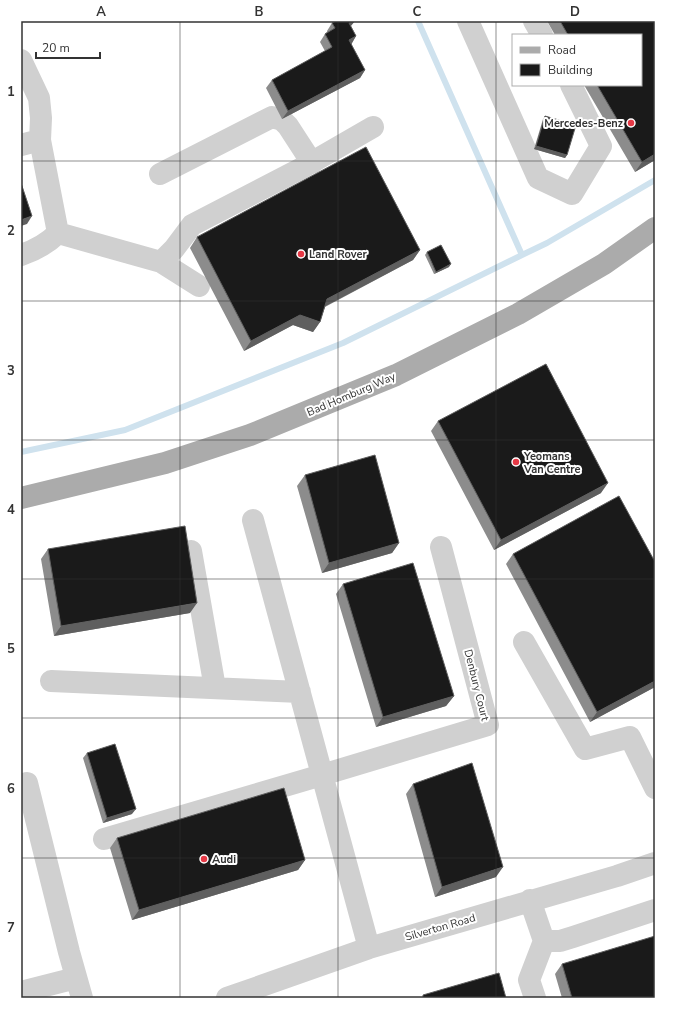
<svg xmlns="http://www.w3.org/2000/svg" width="676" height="1019" viewBox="0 0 676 1019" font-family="'Nunito Sans',sans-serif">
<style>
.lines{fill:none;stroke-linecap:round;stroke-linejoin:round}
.stream{stroke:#cfe2ee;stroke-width:6}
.minor{stroke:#d0d0d0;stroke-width:22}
.major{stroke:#ababab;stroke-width:22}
.wall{fill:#8c8c8c}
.shaded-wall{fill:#5f5f5f}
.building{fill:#1a1a1a;stroke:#5f5f5f}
.grid{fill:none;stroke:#333;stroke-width:1;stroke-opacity:0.55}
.poi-dot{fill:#e63946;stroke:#fff;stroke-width:1.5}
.labels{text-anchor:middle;stroke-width:4;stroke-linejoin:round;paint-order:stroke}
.poi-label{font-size:11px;font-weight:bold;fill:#333;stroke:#fff;text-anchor:start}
.street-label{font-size:11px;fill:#333;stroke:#fff}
.neatline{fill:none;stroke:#333;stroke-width:1.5}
.grid-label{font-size:13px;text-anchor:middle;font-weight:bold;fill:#333}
</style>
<rect width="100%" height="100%" fill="#fff"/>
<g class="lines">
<!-- stream -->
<path class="stream" d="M 522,255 L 547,243 L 655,180
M 21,452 L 125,430 L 343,343 L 522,255 L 418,21"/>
<!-- minor -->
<path class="minor" d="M 468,21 L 538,178 L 572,194 L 601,146 L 571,85
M 534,21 L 542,35
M 21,60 L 39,98 L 41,118 L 40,140 L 58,233 C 47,244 36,250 21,255
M 21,145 L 40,140
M 160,174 L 272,117 L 282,120 L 288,126 L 312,163
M 58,233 L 161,262 L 199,286
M 161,262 L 174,249 L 192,225 L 302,168 L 373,127
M 253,520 L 369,948
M 191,551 L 215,688
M 524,642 L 585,749 L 630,737 L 655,788
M 51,681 L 300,692
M 27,783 L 69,952 L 82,998
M 104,839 L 322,775 L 488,725 L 441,547
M 530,900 L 544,941 L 529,980 L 535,998
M 544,941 L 560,941 L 573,937 L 655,910
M 21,992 L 76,978
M 227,998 L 369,948 L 617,876 L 655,863"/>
<!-- major -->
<path class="major" d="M 21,498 L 165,463 L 250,435 L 396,375 L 518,314 L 604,264 L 655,228"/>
</g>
<!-- wall -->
<path class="wall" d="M 547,21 L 655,21 L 655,160 L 635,172 L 584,85 L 641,85 L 641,35 L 555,35 Z
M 332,23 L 351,26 L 356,36 L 351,44 L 365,70 L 360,78 L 282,119 L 266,88 L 272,80 L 325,51 L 320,42 L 325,34 L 327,32 L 327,31 Z
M 545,116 L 567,155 L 565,158 L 534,149 L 543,119 Z
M 197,237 L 420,250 L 413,260 L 325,307 L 320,322 L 313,332 L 293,325 L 244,351 L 190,248 Z
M 427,252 L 449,267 L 434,274 L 425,255 Z
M 438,421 L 601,493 L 494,550 L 431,431 Z
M 305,475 L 399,543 L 392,553 L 322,573 L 297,486 Z
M 48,549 L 190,613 L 54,636 L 41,559 Z
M 513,554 L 655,687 L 590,722 L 506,564 Z
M 343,584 L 454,696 L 446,706 L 376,727 L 336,594 Z
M 87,753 L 132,814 L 103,823 L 83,758 Z
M 413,784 L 496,877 L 435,897 L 406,794 Z
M 117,838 L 305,860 L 298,870 L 132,920 L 110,848 Z
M 562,964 L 655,998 L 562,998 L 555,974 Z"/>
<!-- shaded-wall -->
<path class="shaded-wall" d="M 352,21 L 355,21 L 351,26 L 343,31 L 349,23 Z
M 356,36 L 351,45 L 349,40 Z
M 365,70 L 360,78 L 282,119 L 288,111 Z
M 536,146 L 567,155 L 565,158 L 534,149 Z
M 655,154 L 655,160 L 635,172 L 642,162 Z
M 32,216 L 27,224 L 21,226 L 21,220 Z
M 420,250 L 413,260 L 320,309 L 327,299 Z
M 451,264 L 449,267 L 434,274 L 436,272 Z
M 300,315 L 320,322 L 313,332 L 293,325 L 244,351 L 251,341 Z
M 608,483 L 601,493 L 494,550 L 501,540 Z
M 399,543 L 392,553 L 322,573 L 329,563 Z
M 197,603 L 190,613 L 54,636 L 61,626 Z
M 655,681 L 655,687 L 590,722 L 597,712 Z
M 454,696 L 446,706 L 376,727 L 383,717 Z
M 136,809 L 132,814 L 103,823 L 107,818 Z
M 305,860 L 298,870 L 132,920 L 139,910 Z
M 503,867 L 496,877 L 435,897 L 442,887 Z"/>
<!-- building -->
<path class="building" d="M 336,21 L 352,21 L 349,23 L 356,36 L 349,40 L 365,70 L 288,111 L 272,80 L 332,47 L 325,34 L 335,28 L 332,23 Z
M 560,21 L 655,21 L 655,154 L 642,162 L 597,85 L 641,85 L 641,35 L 568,35 Z
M 545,116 L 576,125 L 567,155 L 536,146 Z
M 366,147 L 420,250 L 327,299 L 320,322 L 300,315 L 251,341 L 197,237 Z
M 21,183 L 32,216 L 21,220 Z
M 441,245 L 451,264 L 436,272 L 427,252 Z
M 546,364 L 608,483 L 501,540 L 438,421 Z
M 375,455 L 399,543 L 329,563 L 305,475 Z
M 619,496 L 655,562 L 655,681 L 597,712 L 513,554 Z
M 185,526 L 197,603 L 61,626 L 48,549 Z
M 413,563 L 454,696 L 383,717 L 343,584 Z
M 115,744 L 136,809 L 107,818 L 87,753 Z
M 472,763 L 503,867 L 442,887 L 413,784 Z
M 284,788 L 305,860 L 139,910 L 117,838 Z
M 655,936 L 655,998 L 572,998 L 562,964 Z
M 499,973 L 506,998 L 423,998 L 423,995 Z"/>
<!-- grid -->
<path class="grid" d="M 180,21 L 180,998M 338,21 L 338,998M 496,21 L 496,998M 21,161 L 655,161M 21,301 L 655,301M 21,440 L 655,440M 21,579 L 655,579M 21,718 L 655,718M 21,858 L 655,858"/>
<!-- markers -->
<g class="poi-dot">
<circle cx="631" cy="123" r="4"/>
<circle cx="301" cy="254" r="4"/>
<circle cx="516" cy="462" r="4"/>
<circle cx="204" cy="859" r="4"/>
</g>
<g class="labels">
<!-- poi labels -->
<g class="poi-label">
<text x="623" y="127" text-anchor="end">Mercedes-Benz</text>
<text x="309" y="258">Land Rover</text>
<text x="524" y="460">Yeomans<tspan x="524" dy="13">Van Centre</tspan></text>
<text x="212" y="863">Audi</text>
</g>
<!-- street labels -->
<g class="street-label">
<text transform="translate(351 394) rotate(-23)" y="4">Bad Homburg Way</text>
<text transform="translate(477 685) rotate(76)" y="4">Denbury Court</text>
<text transform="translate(440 927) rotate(-16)" y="4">Silverton Road</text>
</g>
</g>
<!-- border -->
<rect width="676" height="1019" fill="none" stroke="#ffffff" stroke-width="44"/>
<!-- legend -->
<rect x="512" y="34" width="130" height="52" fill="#ffffff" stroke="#adadad"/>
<rect x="520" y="47" width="20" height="6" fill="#ababab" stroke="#adadad"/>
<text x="548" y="54" font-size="12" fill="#333333">Road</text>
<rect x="520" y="64" width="20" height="12" fill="#1a1a1a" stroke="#adadad"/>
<text x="548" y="74" font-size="12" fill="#333333">Building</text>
<!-- scale -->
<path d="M36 52v6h64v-6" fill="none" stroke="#333333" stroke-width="2"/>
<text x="42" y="52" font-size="12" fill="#333333" stroke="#ffffff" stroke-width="3" paint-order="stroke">20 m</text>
<rect x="22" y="22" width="632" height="975" class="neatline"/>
<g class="grid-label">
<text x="101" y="16">A</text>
<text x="259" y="16">B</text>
<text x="417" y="16">C</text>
<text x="575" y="16">D</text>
<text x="11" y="96">1</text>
<text x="11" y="235">2</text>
<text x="11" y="375">3</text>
<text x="11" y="514">4</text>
<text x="11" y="653">5</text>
<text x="11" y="793">6</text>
<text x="11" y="932">7</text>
</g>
</svg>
